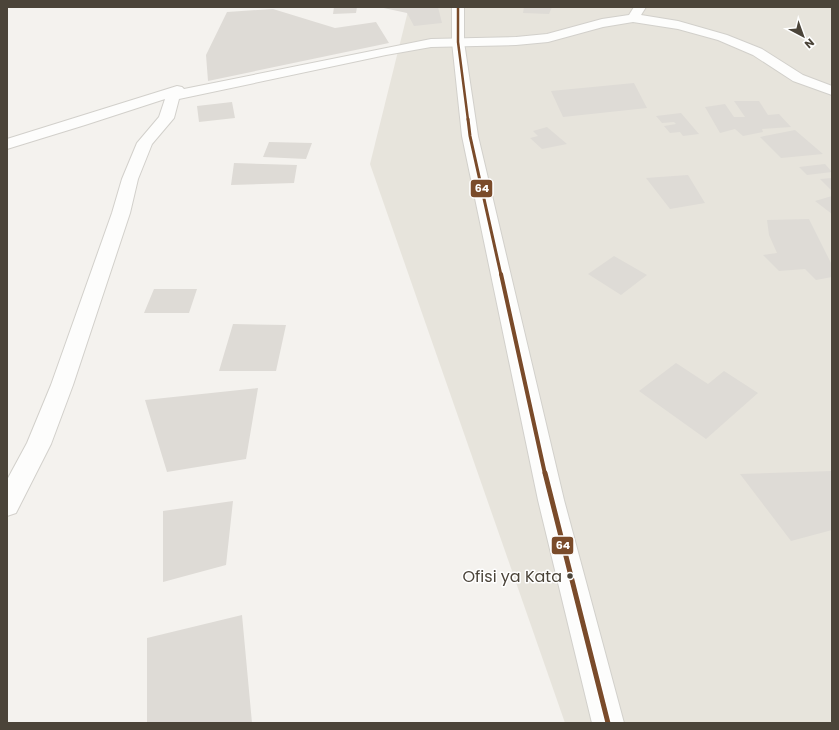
<svg xmlns="http://www.w3.org/2000/svg" width="839" height="730" viewBox="0 0 839 730" font-family="Poppins,sans-serif">
<style>
.residential{fill:#e7e4dc}
.building{fill:#dedbd6}
.lines{fill:none;stroke-linecap:round;stroke-linejoin:round}
.minor-casing{stroke:#d2d0cb;stroke-width:2}
.tertiary-casing{stroke:#d2d0cb;stroke-width:2}
.minor{fill:#fdfdfc;fill-rule:evenodd}
.tertiary{fill:#fdfdfc;fill-rule:evenodd}
.bus-1-far3-casing{stroke:#fff;stroke-width:4.5}
.bus-1-far2-casing{stroke:#fff;stroke-width:5.5}
.bus-1-far1-casing{stroke:#fff;stroke-width:7}
.bus-1-casing{stroke:#fff;stroke-width:8}
.bus-1-far3{stroke:#7a4b2a;stroke-width:2.5}
.bus-1-far2{stroke:#7a4b2a;stroke-width:3}
.bus-1-far1{stroke:#7a4b2a;stroke-width:4}
.bus-1{stroke:#7a4b2a;stroke-width:5}
.bus-dot{fill:#4b4439;stroke:#fff;stroke-width:1.5}
.labels{text-anchor:middle;stroke-width:3;stroke-linejoin:round;paint-order:stroke}
.near-bus-label{font-size:16px;fill:#4b4439;stroke:#fff;text-anchor:end}
.line-badge{stroke:#fff;stroke-width:1.5}
.badge-label{font-size:11px;text-anchor:middle;font-weight:bold;fill:#fff}
</style>
<rect width="100%" height="100%" fill="#f4f2ee"/>
<!-- residential -->
<path class="residential" d="M 409,7 L 832,7 L 832,723 L 565,723 L 370,164 Z"/>
<!-- building -->
<path class="building" d="M 334,7 L 357,7 L 356,13 L 333,14 Z
M 379,7 L 438,7 L 442,23 L 414,26 L 407,13 Z
M 524,7 L 552,7 L 549,14 L 523,13 Z
M 273,9 L 335,28 L 376,22 L 389,43 L 208,81 L 206,55 L 227,12 Z
M 634,83 L 647,108 L 563,117 L 551,91 Z
M 734,101 L 759,101 L 768,115 L 779,114 L 791,127 L 762,129 L 763,132 L 743,136 L 735,129 L 720,133 L 705,107 L 725,104 L 734,117 L 745,117 Z
M 232,102 L 235,118 L 199,122 L 197,106 Z
M 681,113 L 699,134 L 683,136 L 680,132 L 670,133 L 664,126 L 676,124 L 674,122 L 662,123 L 656,116 Z
M 547,127 L 567,144 L 542,149 L 530,138 L 538,136 L 533,131 Z
M 795,130 L 823,154 L 781,158 L 760,137 Z
M 269,142 L 312,143 L 306,159 L 263,157 Z
M 234,163 L 297,165 L 294,183 L 231,185 Z
M 825,164 L 832,172 L 807,175 L 799,167 Z
M 688,175 L 705,203 L 670,209 L 646,178 Z
M 832,178 L 832,191 L 820,179 Z
M 832,196 L 832,214 L 815,201 Z
M 809,219 L 832,265 L 832,277 L 816,280 L 805,269 L 779,271 L 763,255 L 777,253 L 769,235 L 767,220 Z
M 614,256 L 647,275 L 621,295 L 588,274 Z
M 154,289 L 197,289 L 189,313 L 144,313 Z
M 233,324 L 286,325 L 276,371 L 219,371 Z
M 676,363 L 708,384 L 724,371 L 758,393 L 706,439 L 639,391 Z
M 258,388 L 246,459 L 167,472 L 145,400 Z
M 832,471 L 832,530 L 791,541 L 740,474 Z
M 233,501 L 226,565 L 163,582 L 163,511 Z
M 242,615 L 252,723 L 147,723 L 147,638 Z"/>
<g class="lines">
<!-- minor casing -->
<g class="minor-casing">
<path id="minor" d="M 634,7 L 646,7 L 641,15 L 678,21 L 727,35 L 762,49 L 803,75 L 832,86 L 832,95 L 793,81 L 753,55 L 718,40 L 678,29 L 633,22 L 603,27 L 548,42 L 516,45 L 431,47 L 386,55 L 179,99 L 174,118 L 152,144 L 138,179 L 130,213 L 73,385 L 51,444 L 16,513 L 7,516 L 7,480 L 27,443 L 51,385 L 112,213 L 122,179 L 137,143 L 159,117 L 165,99 L 85,125 L 7,149 L 7,139 L 177,86 L 182,87 L 184,89 L 431,39 L 516,37 L 547,34 L 602,19 L 629,15 Z"/>
</g>
<!-- tertiary casing -->
<g class="tertiary-casing">
<path id="tertiary" d="M 452,7 L 464,7 L 464,42 L 478,136 L 564,500 L 624,723 L 592,723 L 538,500 L 462,136 L 452,42 Z"/>
</g>
<!-- minor -->
<use href="#minor" class="minor"/>
<!-- tertiary -->
<use href="#tertiary" class="tertiary"/>
<!-- bus-1-far3 casing -->
<g class="bus-1-far3-casing">
<path id="bus-1-far3" d="M 458,7 L 458,42 L 468,120"/>
</g>
<!-- bus-1-far2 casing -->
<g class="bus-1-far2-casing">
<path id="bus-1-far2" d="M 468,119 L 470,136 L 501,275"/>
</g>
<!-- bus-1-far1 casing -->
<g class="bus-1-far1-casing">
<path id="bus-1-far1" d="M 501,274 L 545,474"/>
</g>
<!-- bus-1 casing -->
<g class="bus-1-casing">
<path id="bus-1" d="M 545,473 L 608,723"/>
</g>
<!-- bus-1-far3 -->
<use href="#bus-1-far3" class="bus-1-far3"/>
<!-- bus-1-far2 -->
<use href="#bus-1-far2" class="bus-1-far2"/>
<!-- bus-1-far1 -->
<use href="#bus-1-far1" class="bus-1-far1"/>
<!-- bus-1 -->
<use href="#bus-1" class="bus-1"/>
</g>
<!-- markers -->
<circle class="bus-dot" cx="570" cy="576" r="3.5"/>
<g class="labels">
<!-- near-bus labels -->
<g class="near-bus-label">
<text x="562" y="582">Ofisi ya Kata</text>
</g>
</g>
<g class="line-badge">
<rect x="470" y="179" width="23" height="19" rx="4" fill="#7a4b2a"/>
<rect x="551" y="536" width="23" height="19" rx="4" fill="#7a4b2a"/>
</g>
<g class="badge-label">
<text x="482" y="192">64</text>
<text x="563" y="549">64</text>
</g>
<!-- border -->
<rect width="839" height="730" fill="none" stroke="#4b4439" stroke-width="16"/>
<!-- north arrow -->
<g transform="translate(803 36) rotate(139)" stroke="#ffffff" stroke-width="3" paint-order="stroke">
<path d="M0-3L7 15L0 10L-7 15Z" fill="#4b4439"/>
<text y="-6" font-size="11" font-weight="bold" text-anchor="middle" fill="#4b4439">N</text>
</g>
</svg>
